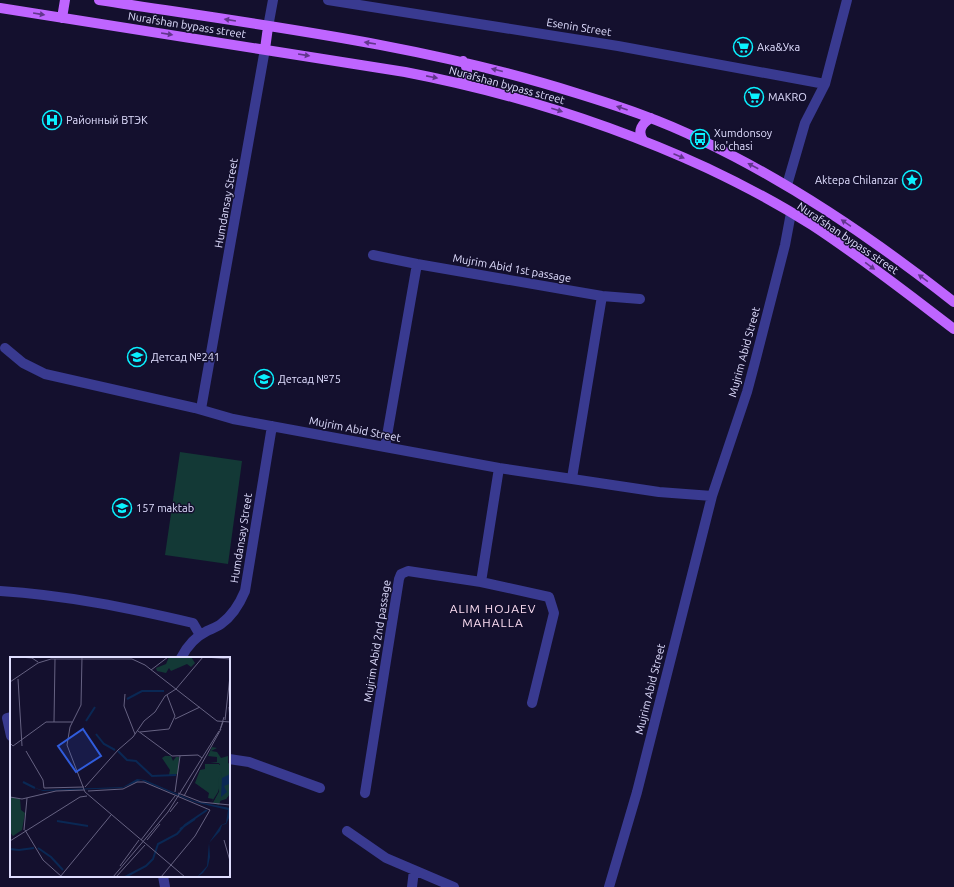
<svg xmlns="http://www.w3.org/2000/svg" width="954" height="887" viewBox="0 0 954 887" font-family="Ubuntu,sans-serif">
<style>
.green{fill:#133936}
.lines{fill:none;stroke-linecap:round;stroke-linejoin:round}
.minor{stroke:#393a90;stroke-width:10}
.major{stroke:#bf65ff;stroke-width:10}
.oneway{fill:#61368c}
.labels{text-anchor:middle;stroke-width:3;stroke-linejoin:round;paint-order:stroke}
.street-label{font-size:11px;fill:#e0deff;stroke:#14102e}
.poi-label{font-size:11px;fill:#e0deff;stroke:#14102e;text-anchor:start}
.neighbourhood-label{font-size:12px;letter-spacing:1px;fill:#ffe0f5;stroke:#14102e}
.inset-river{fill:none;stroke:#0a2854;stroke-width:2}
.inset-road{fill:none;stroke:#666282;stroke-width:1}
.view{fill:#305cdc;fill-opacity:0.15;stroke:#305cdc;stroke-width:2}
.inset-edge{fill:none;stroke:#e0deff;stroke-width:2}
</style>
<rect width="100%" height="100%" fill="#14102e"/>
<!-- green -->
<path class="green" d="M 180,452 L 242,461 L 228,564 L 165,555 Z"/>
<g class="lines">
<!-- minor -->
<path class="minor" d="M 328,0 L 618,46 L 825,84
M 268,27 L 273,0
M 787,185 L 805,123 L 825,84 L 847,0
M 373,255 L 417,264 L 602,296 L 640,299
M 5,348 L 23,363 L 45,374 L 195,408 L 233,419 L 499,468 L 659,492 L 712,496
M 201,409 L 265,49
M 385,447 L 417,264
M 572,478 L 602,296
M 481,582 L 499,468
M 0,591 C 65,595 129,608 193,623 L 200,635
M 181,658 C 187,646 195,637 207,631 C 211,629 217,627 221,624 C 232,616 240,603 245,591 L 272,426
M 11,717 L 7,718 L 11,736
M 229,759 L 249,762 L 320,788
M 365,793 L 399,579 L 401,574 L 408,571 L 481,582 L 549,597 L 554,613 L 532,703
M 347,831 L 386,858 L 454,887
M 163,876 L 165,887
M 412,887 L 414,870
M 609,887 L 637,792 L 712,496 L 747,392 L 755,362 L 785,245 L 791,213"/>
<!-- major -->
<path class="major" d="M 99,0 C 259,25 421,44 576,93 C 618,106 661,120 701,140 C 792,183 875,240 954,302
M 0,8 L 405,72 C 509,92 611,124 707,168 C 743,185 779,204 812,225 C 861,257 908,294 954,329
M 62,18 L 65,0
M 265,49 L 268,27
M 459,83 C 469,77 469,70 463,61
M 643,140 C 637,131 642,123 651,118"/>
</g>
<!-- one-way arrows -->
<defs><path id="oneway-solid" d="M-6-.8H1V-3.2L6.5 0L1 3.2V.8H-6Z"/></defs>
<g class="oneway">
<use href="#oneway-solid" transform="translate(39 14) rotate(9)"/>
<use href="#oneway-solid" transform="translate(230 20) rotate(-171)"/>
<use href="#oneway-solid" transform="translate(167 34) rotate(9)"/>
<use href="#oneway-solid" transform="translate(370 43) rotate(-171)"/>
<use href="#oneway-solid" transform="translate(304 55) rotate(9)"/>
<use href="#oneway-solid" transform="translate(497 70) rotate(-166)"/>
<use href="#oneway-solid" transform="translate(432 77) rotate(11)"/>
<use href="#oneway-solid" transform="translate(622 108) rotate(-161)"/>
<use href="#oneway-solid" transform="translate(557 110) rotate(18)"/>
<use href="#oneway-solid" transform="translate(679 156) rotate(23)"/>
<use href="#oneway-solid" transform="translate(753 166) rotate(-152)"/>
<use href="#oneway-solid" transform="translate(846 223) rotate(-146)"/>
<use href="#oneway-solid" transform="translate(870 266) rotate(36)"/>
<use href="#oneway-solid" transform="translate(923 278) rotate(-144)"/>
</g>
<!-- icons -->
<defs>
<g id="supermarket-ring" transform="scale(1)"><circle r="9.5" fill="#14102e" stroke="#0af1ff" stroke-width="1.5"/><path d="M-6-5.5h2.5l.6 2H6L4.5 2H-2.5L-4.4-4H-6ZM-1.5 3.2a1.3 1.3 0 1 0 .1 0ZM3 3.2a1.3 1.3 0 1 0 .1 0Z" fill="#0af1ff"/></g>
<g id="hospital-ring" transform="scale(1)"><circle r="9.5" fill="#14102e" stroke="#0af1ff" stroke-width="1.5"/><path d="M-5-5h3v3.5h4V-5h3V5h-3V1.5h-4V5h-3Z" fill="#0af1ff"/></g>
<g id="bus-ring" transform="scale(1)"><circle r="9.5" fill="#14102e" stroke="#0af1ff" stroke-width="1.5"/><path d="M-5-6H5V4H4V6H2V4H-2V6H-4V4H-5ZM-3.5-4V0h7V-4ZM-3.5 1.2v1.5H-2V1.2ZM2 1.2v1.5H3.5V1.2Z" fill="#0af1ff"/></g>
<g id="sight-ring" transform="scale(1)"><circle r="9.5" fill="#14102e" stroke="#0af1ff" stroke-width="1.5"/><path d="M0-6L1.8-2.2L6-1.7L2.9 1.2L3.7 5.4L0 3.3L-3.7 5.4L-2.9 1.2L-6-1.7L-1.8-2.2Z" fill="#0af1ff"/></g>
<g id="school-ring" transform="scale(1)"><circle r="9.5" fill="#14102e" stroke="#0af1ff" stroke-width="1.5"/><path d="M0-5L7-2L0 1L-7-2ZM-4 1L0 2.5L4 1V4Q0 6-4 4Z" fill="#0af1ff"/></g>
</defs>
<g fill-rule="evenodd">
<use href="#supermarket-ring" x="743" y="47"/>
<use href="#supermarket-ring" x="754" y="97"/>
<use href="#hospital-ring" x="52" y="120"/>
<use href="#bus-ring" x="700" y="139"/>
<use href="#sight-ring" x="912" y="180"/>
<use href="#school-ring" x="137" y="357"/>
<use href="#school-ring" x="264" y="379"/>
<use href="#school-ring" x="122" y="508"/>
</g>
<g class="labels">
<!-- street labels -->
<g class="street-label">
<text transform="translate(187 25) rotate(9)" y="4">Nurafshan bypass street</text>
<text transform="translate(579 27) rotate(9)" y="4">Esenin Street</text>
<text transform="translate(507 85) rotate(15)" y="4">Nurafshan bypass street</text>
<text transform="translate(226 203) rotate(-80)" y="4">Humdansay Street</text>
<text transform="translate(848 238) rotate(34)" y="4">Nurafshan bypass street</text>
<text transform="translate(512 268) rotate(10)" y="4">Mujrim Abid 1st passage</text>
<text transform="translate(744 352) rotate(-75)" y="4">Mujrim Abid Street</text>
<text transform="translate(355 429) rotate(11)" y="4">Mujrim Abid Street</text>
<text transform="translate(241 538) rotate(-81)" y="4">Humdansay Street</text>
<text transform="translate(377 641) rotate(-81)" y="4">Mujrim Abid 2nd passage</text>
<text transform="translate(650 689) rotate(-76)" y="4">Mujrim Abid Street</text>
</g>
<!-- poi labels -->
<g class="poi-label">
<text x="757" y="51">Ака&amp;Ука</text>
<text x="768" y="101">MAKRO</text>
<text x="66" y="124">Районный ВТЭК</text>
<text x="714" y="137">Xumdonsoy<tspan x="714" dy="13">ko'chasi</tspan></text>
<text x="898" y="184" text-anchor="end">Aktepa Chilanzar</text>
<text x="151" y="361">Детсад №241</text>
<text x="278" y="383">Детсад №75</text>
<text x="136" y="512">157 maktab</text>
</g>
<!-- neighbourhood labels -->
<g class="neighbourhood-label">
<text x="493" y="613">ALIM HOJAEV<tspan x="493" dy="14">MAHALLA</tspan></text>
</g>
</g>
<!-- overview -->
<g transform="translate(10 657)">
<rect width="220" height="220" fill="#14102e"/>
<path d="M 159,0 L 181,0 L 185,6 L 181,10 L 177,7 L 161,14 L 159,11 L 156,16 L 147,14 L 146,11 L 156,7 ZM 202,90 L 207,91 L 201,94 L 207,95 L 211,101 L 218,99 L 218,106 L 220,107 L 220,137 L 216,142 L 203,146 L 209,135 L 204,116 L 210,108 L 209,106 L 200,106 L 207,105 L 207,100 L 198,99 ZM 0,140 L 10,142 L 11,153 L 15,156 L 12,173 L 3,179 L 0,175 Z" fill="#133936"/>
<path d="M 193,107 L 209,107 L 209,113 L 212,116 L 209,121 L 208,135 L 201,146 L 203,142 L 198,141 L 199,136 L 185,126 L 190,113 L 195,112 L 195,107 Z" fill="#133936"/>
<path d="M 155,99 L 161,99 L 163,104 L 166,100 L 169,100 L 168,117 L 159,118 L 160,113 L 152,101 Z" fill="#133936"/>
<path d="M 209,108 L 220,108 L 220,135 L 216,142 L 211,142 L 209,148 L 203,146 L 209,135 L 212,116 L 209,114 Z" fill="#133936"/>
<path d="M 220,117 L 219,127 L 214,129 L 217,135 L 211,140 L 212,121 ZM 127,122 L 135,123 L 184,144 L 220,151 L 219,161 L 216,167 L 212,168 L 210,174 L 199,186 L 200,200 L 198,209 L 193,216 L 187,220 L 197,209 L 199,186 L 211,168 L 216,166 L 218,153 L 184,145 L 131,123 L 112,131 L 33,134 L 22,130 L 32,133 L 113,130 Z" fill="#0a2854"/>
<path class="inset-river" d="M 117,42 L 132,34 L 154,34M 76,64 L 85,50M 86,77 L 94,87 L 105,93M 108,94 L 117,103 L 126,104 L 142,119 L 166,118M 13,125 L 25,131M 47,164 L 78,169M 170,172 L 185,162M 0,189 L 0,192 L 9,193 L 24,191M 28,191 L 41,200 L 53,213M 115,220 L 136,209 L 143,202 L 148,187 L 167,177 L 175,168 L 197,153"/>
<path class="inset-road" d="M 9,0 L 22,1 L 28,5M 72,0 L 71,48 L 60,70 L 57,88 L 75,135 L 175,220M 195,0 L 220,2M 141,13 L 158,0M 8,22 L 12,89M 0,25 L 28,6 L 41,2 L 122,2 L 135,8 L 207,64 L 220,65M 115,37 L 114,49 L 125,77M 219,50 L 220,62M 165,62 L 190,50M 215,63 L 220,19M 44,65 L 45,2M 213,65 L 210,73 L 214,60M 128,74 L 162,99 L 188,98 L 192,101M 130,75 L 159,72 L 165,59 L 157,38M 0,86 L 3,89 L 36,65 L 62,65M 16,94 L 33,123 L 34,131 L 74,130M 181,126 L 211,72M 75,130 L 108,93 L 123,80 L 134,64 L 145,55 L 155,39 L 166,32 L 193,0M 78,134 L 113,132 L 127,125 L 134,125 L 200,153M 165,135 L 170,99M 168,136 L 191,145 L 220,148M 174,139 L 181,126M 0,140 L 12,142 L 46,134 L 74,133M 160,155 L 168,145M 14,173 L 17,141M 15,173 L 33,203 L 52,220M 131,183 L 165,139M 137,183 L 150,167M 214,183 L 220,204M 0,184 L 70,140 L 77,139M 110,209 L 129,183M 50,220 L 101,158M 103,220 L 158,155 L 209,74M 106,220 L 135,188M 151,220 L 185,179 L 200,153"/>
<path class="view" d="M 73,72 L 91,99 L 66,115 L 48,89 Z"/>
<rect width="220" height="220" class="inset-edge"/>
</g>
</svg>
